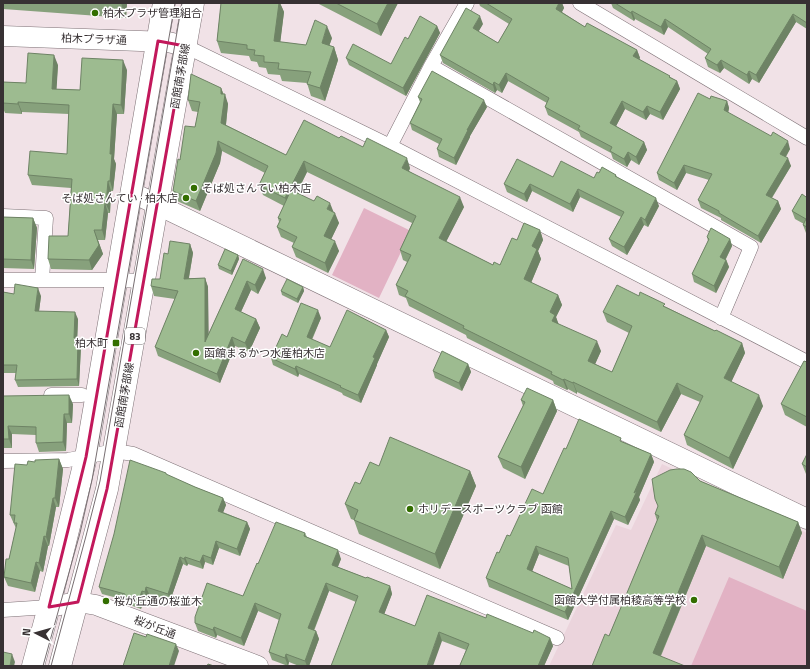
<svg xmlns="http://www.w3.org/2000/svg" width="810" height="669" viewBox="0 0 810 669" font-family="'Titillium Web','Noto Sans JP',sans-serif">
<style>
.built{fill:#ebd4dc}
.park{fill:#e2b2c4}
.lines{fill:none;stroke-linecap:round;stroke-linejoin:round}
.street-casing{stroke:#7d7075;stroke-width:15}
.secondary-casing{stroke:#7d7075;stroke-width:21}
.primary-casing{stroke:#7d7075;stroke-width:23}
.street{stroke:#fff;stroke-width:14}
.secondary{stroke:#fff;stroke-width:20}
.primary{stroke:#fff;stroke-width:22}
.tram{stroke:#776e71;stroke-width:1}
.wall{fill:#87a17c;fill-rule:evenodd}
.shaded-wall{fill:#6e8365}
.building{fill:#9dbb90;stroke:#6e8365;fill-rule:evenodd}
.marked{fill:none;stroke:#c2185b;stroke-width:3;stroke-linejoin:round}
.poi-dot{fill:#336e00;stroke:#fff;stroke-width:1.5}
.labels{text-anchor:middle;stroke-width:3;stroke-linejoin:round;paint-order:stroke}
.shield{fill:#fff;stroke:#736f70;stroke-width:1}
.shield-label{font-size:10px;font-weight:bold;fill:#373133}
.poi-label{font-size:11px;fill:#373133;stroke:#fff;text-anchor:start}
.street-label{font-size:11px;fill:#373133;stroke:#fff}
</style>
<rect width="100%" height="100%" fill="#f1e2e7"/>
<!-- built -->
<path class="built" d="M 662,464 L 807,533 L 807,666 L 549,666 L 616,525 L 631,530 Z"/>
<!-- park -->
<path class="park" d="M 364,208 L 411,231 L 379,298 L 332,275 Z
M 729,577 L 807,611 L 807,666 L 691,666 Z"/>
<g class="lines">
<!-- street casing -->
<g class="street-casing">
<path id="street" d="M 580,3 L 807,138
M 185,46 L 390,146 L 807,362
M 431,66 L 751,247 L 721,318
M 390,146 L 431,66 L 467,3
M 3,216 L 46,218 L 42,280
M 3,280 L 116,280 L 144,281
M 51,395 L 82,395
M 3,461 L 68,460 L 115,451 L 133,454 L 557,638
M 3,610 L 49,607"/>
</g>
<!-- secondary casing -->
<g class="secondary-casing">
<path id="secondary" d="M 3,36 L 168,42 L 185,46
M 131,192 L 807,519
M 49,607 L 78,602 L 96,605 L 258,666"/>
</g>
<!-- primary casing -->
<g class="primary-casing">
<path id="primary" d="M 33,666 L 49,607 L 86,457 L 164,3
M 60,666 L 107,489 L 193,3"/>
</g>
<!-- street -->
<use href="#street" class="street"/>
<!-- secondary -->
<use href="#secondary" class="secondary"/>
<!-- primary -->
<use href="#primary" class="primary"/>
<!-- tram -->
<path class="tram" d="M 43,666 L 80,533 L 92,480 L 175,3
M 51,666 L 86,536 L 100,481 L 182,3"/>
</g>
<!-- wall -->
<path class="wall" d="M 3,3 L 127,3 L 126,18 L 3,9 Z
M 221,3 L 280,3 L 284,12 L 280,42 L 306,45 L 332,38 L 329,46 L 334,47 L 338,60 L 325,101 L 311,96 L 307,83 L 282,81 L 280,75 L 268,74 L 266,68 L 259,67 L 257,62 L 251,61 L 249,56 L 221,53 L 217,41 Z
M 317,3 L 398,3 L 381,36 Z
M 479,3 L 562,3 L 564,8 L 562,12 L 585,27 L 637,50 L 640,58 L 639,59 L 677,81 L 680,89 L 663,120 L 650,114 L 646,120 L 625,109 L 616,126 L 644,142 L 647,150 L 639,165 L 631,160 L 627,167 L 613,159 L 611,153 L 581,137 L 579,132 L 548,115 L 545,107 L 547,103 L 508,81 L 502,93 L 497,90 L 495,93 L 443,63 L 440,55 L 483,24 L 478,31 L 498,43 L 509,24 L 480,6 Z
M 611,3 L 807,3 L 807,29 L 796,22 L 759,83 L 752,79 L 749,84 L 724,68 L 720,73 L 708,67 L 705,58 L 708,54 L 668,27 L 664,35 L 635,19 L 634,21 L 613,8 Z
M 437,26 L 440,33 L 406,96 L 349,65 L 346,58 L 391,64 L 408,39 Z
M 58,65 L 56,89 L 80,90 L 127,70 L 124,114 L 117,114 L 114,159 L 116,164 L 113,191 L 111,191 L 110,213 L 108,213 L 105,240 L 98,240 L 103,254 L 92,270 L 51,269 L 48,259 L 68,236 L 71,188 L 32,185 L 28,175 L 67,154 L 69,114 L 22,112 L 22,114 L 5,113 L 3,108 L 3,82 L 26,83 Z
M 221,88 L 228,104 L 226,125 L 286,155 L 339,138 L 363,147 L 410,168 L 409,171 L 464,207 L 446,241 L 493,265 L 500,265 L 517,240 L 540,230 L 543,240 L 538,251 L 541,259 L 531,283 L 558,295 L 562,305 L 556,317 L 558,324 L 601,351 L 595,364 L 612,372 L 629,333 L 607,322 L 603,312 L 639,296 L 666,307 L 715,331 L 742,343 L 745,353 L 731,382 L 763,406 L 733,469 L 687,445 L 684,435 L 700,402 L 681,394 L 661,432 L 577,392 L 577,394 L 568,389 L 567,390 L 554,384 L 553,381 L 467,338 L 466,335 L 409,306 L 406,298 L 399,295 L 396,285 L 407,262 L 403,260 L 400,250 L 412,223 L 307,172 L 297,193 L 333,212 L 339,223 L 331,239 L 339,251 L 328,273 L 296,257 L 292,247 L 294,243 L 281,237 L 277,227 L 279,222 L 278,218 L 284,206 L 263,195 L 259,185 L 265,173 L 222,151 L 220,163 L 200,211 L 177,201 L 173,191 L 180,160 L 195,127 L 198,112 L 192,111 L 188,100 Z
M 418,97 L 487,107 L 470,136 L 470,137 L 456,165 L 439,157 L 437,149 L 439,144 L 412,130 L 410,123 L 420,102 Z
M 710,99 L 727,101 L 729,108 L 728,113 L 790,149 L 786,157 L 791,166 L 772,198 L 778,201 L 781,209 L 761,243 L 721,220 L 721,218 L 701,208 L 698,200 L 709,180 L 686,173 L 677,190 L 659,180 L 657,173 Z
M 599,173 L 616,175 L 617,177 L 659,206 L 648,227 L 644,225 L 627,255 L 612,246 L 609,239 L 621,217 L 580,197 L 573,212 L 532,191 L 527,202 L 507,192 L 504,184 L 594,178 Z
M 807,195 L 807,233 L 806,233 L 803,225 L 804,224 L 795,219 L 792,211 Z
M 3,217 L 33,218 L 37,228 L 34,269 L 3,268 Z
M 707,237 L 730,239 L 732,246 L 726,259 L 729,267 L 716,293 L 694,282 L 692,274 L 708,241 Z
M 190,244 L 193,253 L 189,278 L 205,278 L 208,287 L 208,335 L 243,259 L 266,278 L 258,294 L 251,290 L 241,312 L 256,319 L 260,328 L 249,352 L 235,346 L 220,383 L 158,356 L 155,347 L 175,299 L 154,296 L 151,286 L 160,279 L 168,254 Z
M 238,255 L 239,259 L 232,275 L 219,269 L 218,265 Z
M 303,287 L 304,291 L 298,303 L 282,295 L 281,291 Z
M 3,292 L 14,294 L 41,296 L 39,311 L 78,319 L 77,338 L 78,338 L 81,346 L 79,386 L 18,387 L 15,380 L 16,373 L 3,373 Z
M 321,318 L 312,340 L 330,347 L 386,330 L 389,337 L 377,364 L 377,365 L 361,403 L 343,395 L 342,393 L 299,374 L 298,377 L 273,365 L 271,358 L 287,337 Z
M 807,362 L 807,427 L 785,415 L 781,404 Z
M 468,364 L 471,372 L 462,391 L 435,378 L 433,371 Z
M 3,396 L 73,404 L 72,423 L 67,423 L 66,451 L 39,452 L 36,443 L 36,435 L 12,434 L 12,448 L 3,448 Z
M 521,400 L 553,400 L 557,411 L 525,479 L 503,468 L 498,457 L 523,406 Z
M 623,442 L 651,454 L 654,462 L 639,497 L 640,500 L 628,525 L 614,519 L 568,620 L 489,587 L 486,578 L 499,553 L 510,536 L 543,494 L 566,449 ZM 539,554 L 569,566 L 572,589 L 532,571 Z
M 807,454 L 807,474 L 806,474 L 802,464 Z
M 59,459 L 63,469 L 59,507 L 56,507 L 49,546 L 48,546 L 43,572 L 40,571 L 35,592 L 8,586 L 4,577 L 9,559 L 16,528 L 14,524 L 10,515 L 27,465 L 35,462 Z
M 379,466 L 470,471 L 476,486 L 440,569 L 359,534 L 354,520 L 351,519 L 345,504 L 360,484 Z
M 167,475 L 195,487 L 223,498 L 226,505 L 223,512 L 247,522 L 250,529 L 240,556 L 219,548 L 213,565 L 205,562 L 203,569 L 188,564 L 187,566 L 183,564 L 170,601 L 149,594 L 147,600 L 144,599 L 141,609 L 127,604 L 125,600 L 102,594 L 99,587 Z
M 700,481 L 798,522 L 802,533 L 783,579 L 706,546 L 661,656 L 609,636 L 657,521 L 655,514 Z
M 305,533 L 307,537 L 341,559 L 338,567 L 366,578 L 390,586 L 392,594 L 384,614 L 415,626 L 486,618 L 533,633 L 550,638 L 553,646 L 544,666 L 460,666 L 460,665 L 466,650 L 442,641 L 356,602 L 329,591 L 314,631 L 316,631 L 319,639 L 309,666 L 299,666 L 289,662 L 288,666 L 272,660 L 269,652 L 279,620 L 258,611 L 244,646 L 217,635 L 216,638 L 198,631 L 195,623 L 243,596 L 258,564 Z"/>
<!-- shaded-wall -->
<path class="shaded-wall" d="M 121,3 L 127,3 L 126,18 Z
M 279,3 L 280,3 L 284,12 L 279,53 L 274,41 Z
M 388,3 L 398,3 L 381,36 L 377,24 Z
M 559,3 L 562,3 L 564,8 L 559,17 L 556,9 Z
M 632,11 L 635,19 L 634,21 L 631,13 Z
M 793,14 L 796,22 L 759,83 L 756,75 Z
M 480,16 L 483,24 L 476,36 L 473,28 Z
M 665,19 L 668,27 L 664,35 L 661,27 Z
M 327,26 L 332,38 L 326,55 L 322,43 Z
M 437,26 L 440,33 L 406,96 L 403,88 Z
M 334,47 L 338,60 L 325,101 L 320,88 Z
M 637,50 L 640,58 L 636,64 L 633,56 Z
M 54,55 L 58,65 L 56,99 L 52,89 Z
M 123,60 L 127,70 L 124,114 L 121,105 Z
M 721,60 L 724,68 L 720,73 L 717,65 Z
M 749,71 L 752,79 L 749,84 L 747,75 Z
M 506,73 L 508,81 L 502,93 L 499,85 Z
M 677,81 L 680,89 L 663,120 L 660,112 Z
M 494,82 L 497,90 L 495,93 L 493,85 Z
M 221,88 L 224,96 L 225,94 L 228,104 L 225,133 L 221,123 Z
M 484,100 L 487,107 L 470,136 L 470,137 L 456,165 L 454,158 L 467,130 Z
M 622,101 L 625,109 L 613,132 L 610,123 Z
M 727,101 L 729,108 L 727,118 L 724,110 Z
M 18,102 L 22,112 L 22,114 L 18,104 Z
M 113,104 L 117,114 L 114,159 L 116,164 L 113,191 L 110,181 L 110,154 Z
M 647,106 L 650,114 L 646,120 L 643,112 Z
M 218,141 L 222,151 L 220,163 L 200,211 L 196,201 Z
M 788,141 L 790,149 L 783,161 L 780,154 Z
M 644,142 L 647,150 L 639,165 L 636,157 Z
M 628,152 L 631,160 L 627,167 L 624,159 Z
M 407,158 L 410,168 L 406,178 L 402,168 Z
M 788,158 L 791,166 L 769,202 L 766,195 Z
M 304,161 L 307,172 L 289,208 L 285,198 Z
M 684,165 L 686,173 L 677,190 L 674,183 Z
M 108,181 L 111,191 L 110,213 L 106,204 Z
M 530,184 L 532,191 L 527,202 L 524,194 Z
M 578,189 L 580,197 L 573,212 L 570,204 Z
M 460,197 L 464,207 L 443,248 L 439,238 Z
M 656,198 L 659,206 L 648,227 L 645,220 Z
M 778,201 L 781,209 L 761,243 L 758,236 Z
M 105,203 L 108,213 L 105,240 L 102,230 Z
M 330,203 L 334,213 L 327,209 Z
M 335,213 L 339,223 L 328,246 L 324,236 Z
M 641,217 L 644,225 L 627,255 L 624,247 Z
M 33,218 L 37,228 L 34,269 L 31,260 Z
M 94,230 L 103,254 L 92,270 L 89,260 Z
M 540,230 L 543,240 L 538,251 L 541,259 L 528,290 L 524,279 L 532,246 Z
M 730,239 L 732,246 L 723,264 L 720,257 Z
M 335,241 L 339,251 L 328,273 L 325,263 Z
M 190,244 L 193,253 L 187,288 L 184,279 Z
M 238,255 L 239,259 L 232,275 L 231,271 Z
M 726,260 L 729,267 L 716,293 L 714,286 Z
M 263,269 L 266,278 L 258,294 L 255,285 Z
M 205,278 L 208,287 L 209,351 L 205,342 Z
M 247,281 L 251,290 L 238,318 L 235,309 Z
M 303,287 L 304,291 L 298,303 L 297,299 Z
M 38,288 L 41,296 L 38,319 L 35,311 Z
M 558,295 L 562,305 L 556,317 L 559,325 L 552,321 L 550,312 Z
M 318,310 L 321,318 L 309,345 L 307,337 Z
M 75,312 L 78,319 L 77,346 L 74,338 Z
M 256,319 L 260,328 L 249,352 L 245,343 Z
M 386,330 L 389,337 L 377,364 L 377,365 L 361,403 L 358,395 L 373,357 Z
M 232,337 L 235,346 L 220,383 L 217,374 Z
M 78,338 L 81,346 L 79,386 L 77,379 Z
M 597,341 L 601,351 L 592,371 L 588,361 Z
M 742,343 L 745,353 L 728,389 L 724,378 Z
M 468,364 L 471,372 L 462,391 L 459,383 Z
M 296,366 L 299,374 L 298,377 L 295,369 Z
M 564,379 L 568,389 L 567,390 L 563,380 Z
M 573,382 L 577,392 L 577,394 L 573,383 Z
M 677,383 L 681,394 L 661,432 L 657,422 Z
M 69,395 L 73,404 L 72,423 L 69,414 Z
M 759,395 L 763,406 L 733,469 L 729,458 Z
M 553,400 L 557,411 L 525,479 L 521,467 Z
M 64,414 L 67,423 L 66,451 L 63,442 Z
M 8,426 L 12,434 L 12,448 L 9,439 Z
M 651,454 L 654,462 L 639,497 L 640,500 L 628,525 L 625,517 L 634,493 Z
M 59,459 L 63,469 L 59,507 L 55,498 Z
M 470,471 L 476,486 L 440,569 L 435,554 Z
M 53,498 L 56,507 L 49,546 L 46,537 Z
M 223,498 L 226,505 L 221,518 L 218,511 Z
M 611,511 L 614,519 L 568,620 L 565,612 Z
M 247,522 L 250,529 L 240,556 L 237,549 Z
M 798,522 L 802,533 L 783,579 L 779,567 Z
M 702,535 L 706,546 L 657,664 L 653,653 Z
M 44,536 L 48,546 L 43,572 L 39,563 Z
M 216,541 L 219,548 L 213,565 L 211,558 Z
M 536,546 L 539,554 L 530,577 L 527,569 Z
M 338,550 L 341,559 L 335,573 L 332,565 Z
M 203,555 L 205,562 L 203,569 L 200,562 Z
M 180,557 L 183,564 L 170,601 L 168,594 Z
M 185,557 L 188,564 L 187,566 L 184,559 Z
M 36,562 L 40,571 L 35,592 L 31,583 Z
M 326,583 L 329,591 L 311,637 L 308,628 Z
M 390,586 L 392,594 L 382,620 L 379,612 Z
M 146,587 L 149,594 L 147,600 L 145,592 Z
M 142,591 L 144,599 L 141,609 L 138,602 Z
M 255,603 L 258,611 L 244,646 L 241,638 Z
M 214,627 L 217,635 L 216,638 L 213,630 Z
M 316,631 L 319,639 L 309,666 L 307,666 L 305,661 Z
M 439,632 L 442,641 L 433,666 L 427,666 Z
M 550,638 L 553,646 L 544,666 L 538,666 Z
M 176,644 L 179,651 L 174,666 L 169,666 Z
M 12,654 L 15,662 L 14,666 L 10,666 Z
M 286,654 L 289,662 L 288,666 L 285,658 Z"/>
<!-- building -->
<path class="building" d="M 221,3 L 279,3 L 274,41 L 306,45 L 315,20 L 327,26 L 322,43 L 334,47 L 320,88 L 307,84 L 311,72 L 278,69 L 279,63 L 264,62 L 264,56 L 254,55 L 255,50 L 247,49 L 247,45 L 217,41 Z
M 336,3 L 388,3 L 377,24 Z
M 486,3 L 559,3 L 556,9 L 585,27 L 587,23 L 637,50 L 633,56 L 670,76 L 669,77 L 677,81 L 660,112 L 647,106 L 643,112 L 622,101 L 610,123 L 644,142 L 636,157 L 628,152 L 624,159 L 610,151 L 612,147 L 578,129 L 580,126 L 545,107 L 549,98 L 506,73 L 499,85 L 494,82 L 493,85 L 440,55 L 466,8 L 480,16 L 473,28 L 498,43 L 512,19 Z
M 615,3 L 807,3 L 807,23 L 793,14 L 756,75 L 749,71 L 747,75 L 721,60 L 717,65 L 705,58 L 711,49 L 665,19 L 661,27 L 632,11 L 631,13 Z
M 420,16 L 437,26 L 403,88 L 346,58 L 353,44 L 391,64 L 405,37 L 408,39 Z
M 28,53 L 54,55 L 52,89 L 80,90 L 82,58 L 123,60 L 121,105 L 113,104 L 110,154 L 112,154 L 110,181 L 108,181 L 106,204 L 105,203 L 102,230 L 94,230 L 99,245 L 89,260 L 48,259 L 49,236 L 68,236 L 72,179 L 28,175 L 30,151 L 67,154 L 69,105 L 18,102 L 18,104 L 3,103 L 3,82 L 26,83 Z
M 432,71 L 484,100 L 467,130 L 468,130 L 454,158 L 437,149 L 442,139 L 410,123 L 422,99 L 418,97 Z
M 191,74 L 221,88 L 221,94 L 225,94 L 221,123 L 286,155 L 304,120 L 339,138 L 341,136 L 363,147 L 367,138 L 407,158 L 402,168 L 460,197 L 439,238 L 493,265 L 494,262 L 500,265 L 512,238 L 517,240 L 524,223 L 540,230 L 532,246 L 537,249 L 524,279 L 558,295 L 550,312 L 555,315 L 552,321 L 597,341 L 588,361 L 612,372 L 632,326 L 603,312 L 617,285 L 639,296 L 640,292 L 665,304 L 663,306 L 715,331 L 716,330 L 742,343 L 724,378 L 759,395 L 729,458 L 684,435 L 703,396 L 677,383 L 657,422 L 573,382 L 573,383 L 564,379 L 563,380 L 551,374 L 552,372 L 463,328 L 464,326 L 405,296 L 408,291 L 396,285 L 411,255 L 400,250 L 416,216 L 304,161 L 285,198 L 259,185 L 268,166 L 218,141 L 216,153 L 196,201 L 173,191 L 178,159 L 180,160 L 185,126 L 195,127 L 200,102 L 188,100 Z
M 698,93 L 710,99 L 711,96 L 727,101 L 724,110 L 771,136 L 773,132 L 788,141 L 780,154 L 788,158 L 766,195 L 778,201 L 758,236 L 719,213 L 719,211 L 698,200 L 712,174 L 684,165 L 674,183 L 657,173 Z
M 517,159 L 553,177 L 561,161 L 594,178 L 597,172 L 599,173 L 602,167 L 616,175 L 615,176 L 656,198 L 645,220 L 641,217 L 624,247 L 609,239 L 624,212 L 578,189 L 570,204 L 530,184 L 524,194 L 504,184 Z
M 291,190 L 314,201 L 317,196 L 330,203 L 327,209 L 335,213 L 324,236 L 335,241 L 325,263 L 292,247 L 297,237 L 277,227 L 281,219 L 278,218 Z
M 802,194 L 806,197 L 807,195 L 807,227 L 803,225 L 806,219 L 792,211 Z
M 3,217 L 33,218 L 31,260 L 3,259 Z
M 711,228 L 730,239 L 720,257 L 726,260 L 714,286 L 692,274 L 709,239 L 707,237 Z
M 170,241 L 190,244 L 184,279 L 205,278 L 205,342 L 243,259 L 263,269 L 255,285 L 247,281 L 235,309 L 256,319 L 245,343 L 232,337 L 217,374 L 155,347 L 178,291 L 151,286 L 152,279 L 160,279 L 164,253 L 168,254 Z
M 225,249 L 238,255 L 231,271 L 218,265 Z
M 287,279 L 303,287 L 297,299 L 281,291 Z
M 15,284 L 38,288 L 35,311 L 75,312 L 74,338 L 78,338 L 77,379 L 15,380 L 17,365 L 3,365 L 3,292 L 14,294 Z
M 301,303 L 318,310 L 307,337 L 330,347 L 347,310 L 386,330 L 373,357 L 375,358 L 358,395 L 340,387 L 341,386 L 296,366 L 295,369 L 271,358 L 282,334 L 287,337 Z
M 442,351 L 468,364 L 459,383 L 433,371 Z
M 804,361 L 807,362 L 807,417 L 781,404 Z
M 527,388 L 553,400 L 521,467 L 498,457 L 525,402 L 521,400 Z
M 69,395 L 69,414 L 64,414 L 63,442 L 36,443 L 36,427 L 8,426 L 9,439 L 3,439 L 3,396 Z
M 579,419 L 621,438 L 620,441 L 651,454 L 634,493 L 637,491 L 625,517 L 611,511 L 565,612 L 486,578 L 497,552 L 499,553 L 507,535 L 510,536 L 532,489 L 543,494 L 564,448 L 566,449 ZM 536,546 L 568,558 L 572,589 L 527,569 Z
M 390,437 L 470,471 L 435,554 L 354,520 L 358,510 L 345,504 L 355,482 L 360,484 L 370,462 L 379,466 Z
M 807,454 L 807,467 L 802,464 Z
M 59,459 L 55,498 L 53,498 L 46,537 L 44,536 L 39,563 L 36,562 L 31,583 L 4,577 L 6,559 L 9,559 L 17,523 L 14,523 L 15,515 L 10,515 L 15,464 L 27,465 L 28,461 L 35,462 L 35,460 Z
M 130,460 L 166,473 L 166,474 L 195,487 L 223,498 L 218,511 L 247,522 L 237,549 L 216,541 L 211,558 L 203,555 L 200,562 L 185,557 L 184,559 L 180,557 L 168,594 L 146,587 L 145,592 L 142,591 L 138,602 L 124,597 L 125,594 L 99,587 L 114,534 Z
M 677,469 L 684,469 L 691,472 L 700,481 L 798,522 L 779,567 L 702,535 L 653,653 L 685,666 L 592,666 L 605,634 L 609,636 L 659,516 L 655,514 L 658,506 L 655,499 L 652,479 L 670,470 Z
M 276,522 L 305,533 L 304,536 L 338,550 L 332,565 L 366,578 L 367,577 L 390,586 L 379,612 L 415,626 L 427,595 L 486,618 L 487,614 L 533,633 L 534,630 L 550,638 L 538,666 L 462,666 L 460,665 L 469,644 L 439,632 L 427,666 L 331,666 L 358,596 L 326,583 L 308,628 L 316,631 L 305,661 L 286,654 L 285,658 L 269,652 L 281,614 L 255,603 L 241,638 L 214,627 L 213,630 L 195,623 L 195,617 L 207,583 L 243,596 L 257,563 L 258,564 Z
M 134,633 L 146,637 L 147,634 L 176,644 L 169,666 L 123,666 Z
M 3,652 L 12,654 L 10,666 L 3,666 Z
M 208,664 L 214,666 L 207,666 Z"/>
<!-- marked area -->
<path class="marked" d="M 158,41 L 185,46 L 107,489 L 78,602 L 49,607 L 86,457 Z"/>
<!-- markers -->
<g class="poi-dot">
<circle cx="95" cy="13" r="4"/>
<circle cx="194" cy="188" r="4"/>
<circle cx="186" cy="198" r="4"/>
<rect x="112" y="339" width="8" height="8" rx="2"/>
<circle cx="196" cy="353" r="4"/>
<circle cx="410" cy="509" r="4"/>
<circle cx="694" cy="600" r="4"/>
<circle cx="106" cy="601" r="4"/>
</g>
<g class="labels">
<!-- shield labels -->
<rect class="shield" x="125" y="328" width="20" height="16" rx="3"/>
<g class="shield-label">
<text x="135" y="340">83</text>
</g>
<!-- poi labels -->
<g class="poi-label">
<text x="103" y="17">柏木プラザ管理組合</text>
<text x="202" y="192">そば処さんてい柏木店</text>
<text x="178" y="202" text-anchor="end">そば処さんてい · 柏木店</text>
<text x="108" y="347" text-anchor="end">柏木町</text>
<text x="204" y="357">函館まるかつ水産柏木店</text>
<text x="418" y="513">ホリデースポーツクラブ 函館</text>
<text x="686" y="604" text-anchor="end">函館大学付属柏稜高等学校</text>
<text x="114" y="605">桜が丘通の桜並木</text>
</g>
<!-- street labels -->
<g class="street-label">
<text transform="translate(94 39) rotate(2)" y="4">柏木プラザ通</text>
<text transform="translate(180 76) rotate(-80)" y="4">函館南茅部線</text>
<text transform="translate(124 395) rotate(-80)" y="4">函館南茅部線</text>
<text transform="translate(155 627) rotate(21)" y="4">桜が丘通</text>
</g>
</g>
<!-- border -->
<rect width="810" height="669" fill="none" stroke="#373133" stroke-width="8"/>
<!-- north arrow -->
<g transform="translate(36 633) rotate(276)" stroke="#ffffff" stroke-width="3" paint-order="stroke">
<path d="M0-3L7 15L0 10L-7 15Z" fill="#373133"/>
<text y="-6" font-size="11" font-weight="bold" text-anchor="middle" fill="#373133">N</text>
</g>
</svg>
